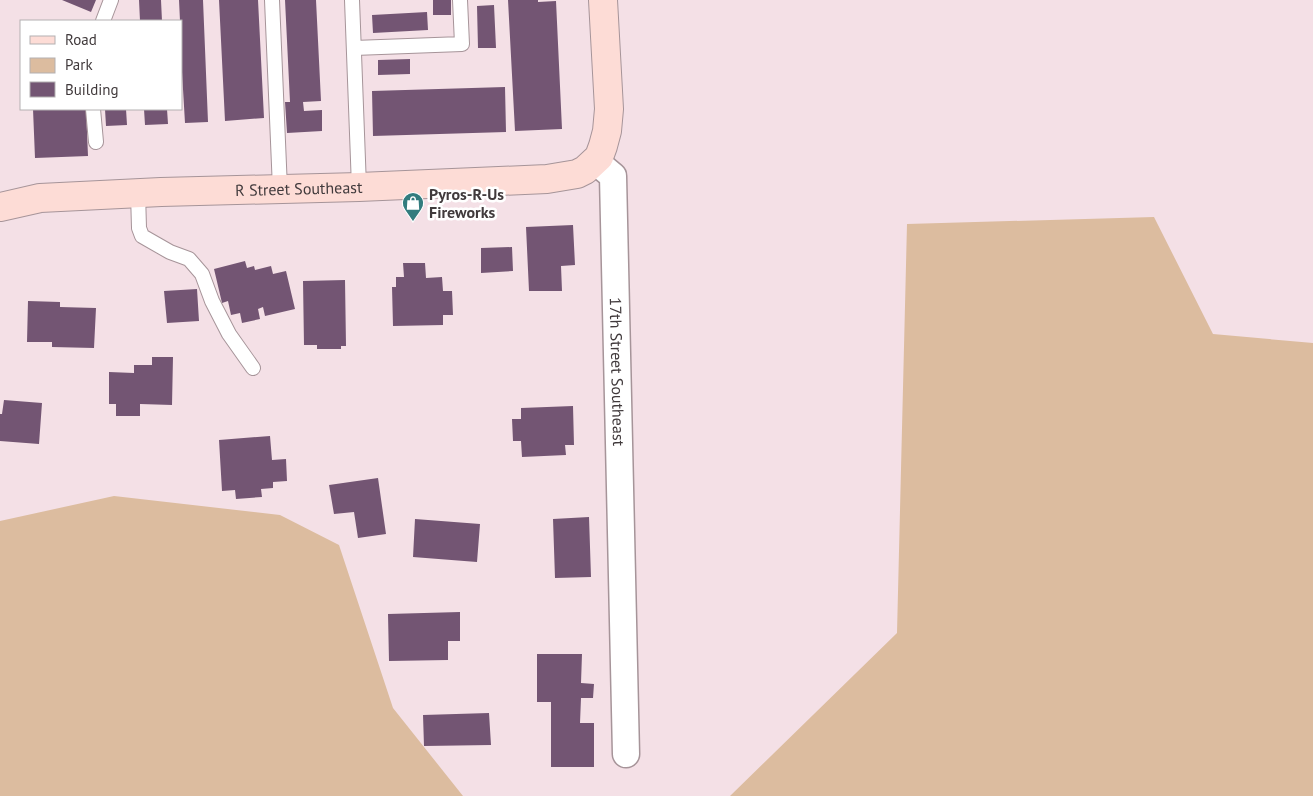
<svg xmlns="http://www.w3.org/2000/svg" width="1313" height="796" viewBox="0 0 1313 796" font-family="'PT Sans',sans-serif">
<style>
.green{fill:#dcbc9f}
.building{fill:#735573}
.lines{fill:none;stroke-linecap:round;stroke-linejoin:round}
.lane-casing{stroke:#a69499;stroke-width:16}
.street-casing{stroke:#a69499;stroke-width:29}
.secondary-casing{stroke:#a69499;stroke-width:30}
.lane{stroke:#fff;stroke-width:14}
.street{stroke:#fff;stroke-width:26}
.secondary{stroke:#fddcd6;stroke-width:28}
.labels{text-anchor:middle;stroke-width:5;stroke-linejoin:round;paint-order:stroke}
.street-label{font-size:16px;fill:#413a3c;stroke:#fff}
.poi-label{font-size:16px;font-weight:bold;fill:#413a3c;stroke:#fff;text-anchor:start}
</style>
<rect width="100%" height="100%" fill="#f4e0e6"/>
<!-- green -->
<path class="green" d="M 1154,217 L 1213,334 L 1313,343 L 1313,796 L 730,796 L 897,633 L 907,224 Z
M 114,496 L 280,515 L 339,545 L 393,708 L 463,796 L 0,796 L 0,521 Z"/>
<!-- building -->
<path class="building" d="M 62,0 L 96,0 L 91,12 Z
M 139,0 L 161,0 L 162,21 L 140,21 Z
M 179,0 L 203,0 L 208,122 L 185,123 L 181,55 L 181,21 L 180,21 Z
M 219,0 L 258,0 L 264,118 L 225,121 Z
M 285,0 L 316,0 L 321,101 L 303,102 L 304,111 L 322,110 L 322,131 L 287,133 L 285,102 L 290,102 Z
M 433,0 L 451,0 L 451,15 L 433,15 Z
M 508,0 L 538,0 L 538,2 L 556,1 L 562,129 L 515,131 Z
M 494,5 L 496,48 L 478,48 L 477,6 Z
M 427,12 L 428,30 L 373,33 L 372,15 Z
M 410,59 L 410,74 L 378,75 L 378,60 Z
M 505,87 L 506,132 L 373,136 L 372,91 Z
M 33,109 L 86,109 L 88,156 L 35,158 Z
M 105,109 L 126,109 L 127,125 L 106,126 Z
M 144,109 L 167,109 L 168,124 L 145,125 Z
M 573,225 L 575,265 L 561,266 L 562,291 L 529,291 L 526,227 Z
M 512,247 L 513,271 L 481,273 L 481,248 Z
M 245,261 L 247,268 L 254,266 L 255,270 L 271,266 L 273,274 L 286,271 L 295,309 L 265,316 L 263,307 L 258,309 L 260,319 L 242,323 L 240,313 L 231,315 L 228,301 L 222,303 L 214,269 Z
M 403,263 L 425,263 L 426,278 L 442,277 L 443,291 L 452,291 L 453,315 L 443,315 L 443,325 L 393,326 L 392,287 L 396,287 L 396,277 L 404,277 Z
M 345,280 L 346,346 L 341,346 L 341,349 L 317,349 L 317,345 L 304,345 L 303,281 Z
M 197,289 L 199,321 L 167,323 L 164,291 Z
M 28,301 L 60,302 L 60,307 L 96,308 L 94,348 L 52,347 L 52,342 L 27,342 Z
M 152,357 L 173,357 L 172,405 L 140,404 L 140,416 L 116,416 L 116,404 L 109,404 L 109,372 L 134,373 L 134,365 L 152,365 Z
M 4,400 L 42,403 L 39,444 L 0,441 L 0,414 L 2,414 Z
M 573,406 L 574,445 L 565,445 L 566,455 L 522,457 L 521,441 L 513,441 L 512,419 L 521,419 L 521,408 Z
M 270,436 L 272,460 L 286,459 L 287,481 L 273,482 L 273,488 L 261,489 L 262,497 L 236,499 L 235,490 L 222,491 L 219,440 Z
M 378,478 L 386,534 L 358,538 L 354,512 L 334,514 L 329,485 Z
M 589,517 L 591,577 L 555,578 L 553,519 Z
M 415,519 L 480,524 L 477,562 L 413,557 Z
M 460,612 L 460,641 L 448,641 L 448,660 L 389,661 L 388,614 Z
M 537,654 L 582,654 L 581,683 L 594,684 L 593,698 L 581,698 L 580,723 L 594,723 L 594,767 L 551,767 L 551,702 L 537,702 Z
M 489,713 L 491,745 L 424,746 L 423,715 Z"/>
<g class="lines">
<!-- lane casing -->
<g class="lane-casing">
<path id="lane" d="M 272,0 L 280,189
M 352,0 L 359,187
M 103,21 L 111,0
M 354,48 L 462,44 L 460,0
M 93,109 L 96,142
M 138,193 L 139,228 L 142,236 L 170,252 L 189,259 L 202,274 L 212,301 L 229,334 L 253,368"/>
</g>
<!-- street casing -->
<g class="street-casing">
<g id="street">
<path id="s1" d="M 595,161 L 613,176 L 626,754"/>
</g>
</g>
<!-- secondary casing -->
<g class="secondary-casing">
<g id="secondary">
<path id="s2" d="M 0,207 L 40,198 L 161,192 L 359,187 L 547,179 L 577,174 L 585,170 L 599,157 L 603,146 L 607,131 L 609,109 L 603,0"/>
</g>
</g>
<!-- lane -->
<use href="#lane" class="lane"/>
<!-- street -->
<use href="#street" class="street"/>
<!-- secondary -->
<use href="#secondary" class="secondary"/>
</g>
<!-- icons -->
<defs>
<g id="shop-pin" transform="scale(1.125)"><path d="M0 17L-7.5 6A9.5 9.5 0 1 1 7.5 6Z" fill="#327c7e" stroke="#fff"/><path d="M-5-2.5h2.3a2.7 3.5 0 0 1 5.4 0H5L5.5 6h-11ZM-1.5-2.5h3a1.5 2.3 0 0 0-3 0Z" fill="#fff"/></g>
</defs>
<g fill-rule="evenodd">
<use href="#shop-pin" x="413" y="203"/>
</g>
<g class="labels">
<!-- street labels -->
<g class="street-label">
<text dy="6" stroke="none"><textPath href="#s2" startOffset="300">R Street Southeast</textPath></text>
<text dy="6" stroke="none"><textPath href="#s1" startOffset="219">17th Street Southeast</textPath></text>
</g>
<!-- poi labels -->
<g class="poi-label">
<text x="429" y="200">Pyros-R-Us<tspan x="429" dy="18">Fireworks</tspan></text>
</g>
</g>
<!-- legend -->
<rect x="20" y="20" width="162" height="90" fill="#ffffff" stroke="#b3b0b1"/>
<rect x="30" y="36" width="25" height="8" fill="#fddcd6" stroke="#b3b0b1"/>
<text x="65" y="45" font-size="15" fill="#413a3c">Road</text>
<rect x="30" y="58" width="25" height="15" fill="#dcbc9f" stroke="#b3b0b1"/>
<text x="65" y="70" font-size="15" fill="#413a3c">Park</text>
<rect x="30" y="82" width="25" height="15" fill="#735573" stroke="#b3b0b1"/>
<text x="65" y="95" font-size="15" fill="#413a3c">Building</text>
</svg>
